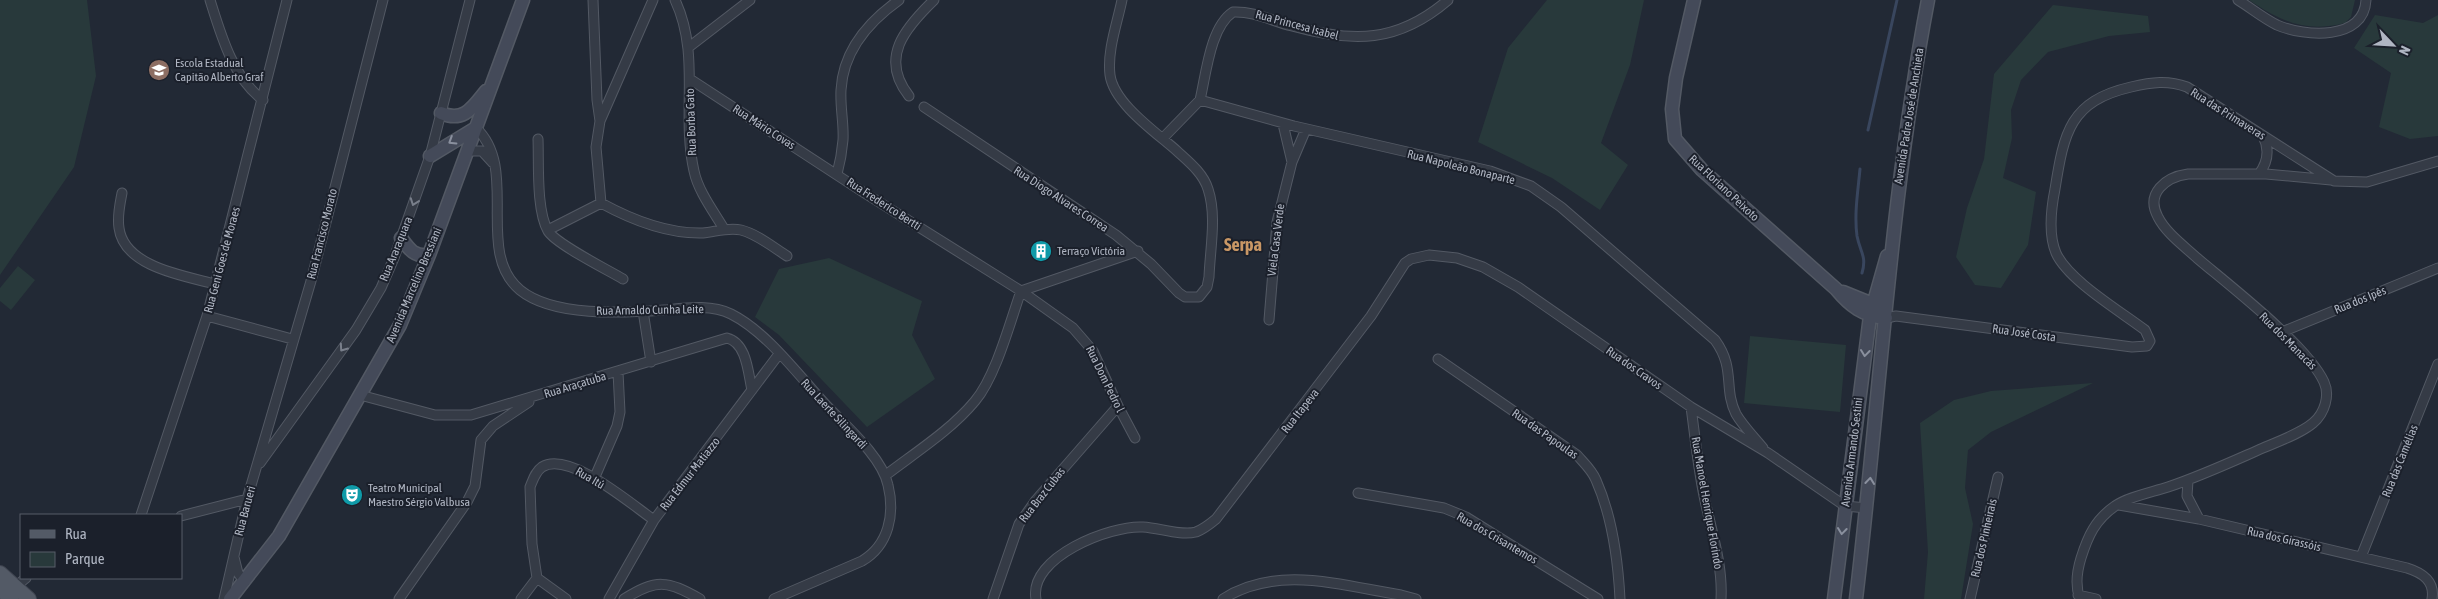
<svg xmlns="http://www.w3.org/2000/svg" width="2438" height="599" viewBox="0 0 2438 599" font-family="'Asap Condensed',sans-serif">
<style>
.green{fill:#28393b}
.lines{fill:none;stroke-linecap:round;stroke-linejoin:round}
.stream{stroke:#39465e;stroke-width:3}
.street-casing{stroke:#535964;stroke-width:11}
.secondary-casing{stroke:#535964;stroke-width:15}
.primary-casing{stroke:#3f4450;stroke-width:16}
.street{stroke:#353b46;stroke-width:9}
.secondary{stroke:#444a59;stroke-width:12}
.primary{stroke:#535a66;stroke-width:14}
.oneway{stroke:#8a909e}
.oneway2{stroke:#797f8b}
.labels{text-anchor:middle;stroke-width:4;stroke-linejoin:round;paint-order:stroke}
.street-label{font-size:12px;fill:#b0b6c3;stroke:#1b202b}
.poi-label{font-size:12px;fill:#b0b6c3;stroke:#1b202b;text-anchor:start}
.district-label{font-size:18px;font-weight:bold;fill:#c99765;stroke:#1b202b}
</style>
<rect width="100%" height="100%" fill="#222935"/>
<!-- green -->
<path class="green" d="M 0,0 L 87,0 L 96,76 L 74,167 L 0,275 Z
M 1547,0 L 1644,0 L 1630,65 L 1601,143 L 1628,165 L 1600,210 L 1552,178 L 1478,142 L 1508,48 Z
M 2249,0 L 2355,0 L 2351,17 L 2345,23 C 2306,33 2282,22 2249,0 Z
M 2053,5 L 2148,16 L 2150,32 L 2109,36 L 2048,52 L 2021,80 L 2011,110 L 2012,138 L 2003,178 L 2036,192 L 2028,245 L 2001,288 L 1975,285 L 1956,257 L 1967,208 L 1984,159 L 1994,74 Z
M 2375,15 L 2423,23 L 2438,15 L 2438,136 L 2410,139 L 2379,127 L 2391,73 L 2354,48 Z
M 829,258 L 922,301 L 912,335 L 935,379 L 867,427 L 779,335 L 755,317 L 779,269 Z
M 18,266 L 35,280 L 11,310 L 0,301 L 0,288 Z
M 1750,336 L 1846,345 L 1840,412 L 1744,403 Z
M 2093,383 L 1991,432 L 1968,450 L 1965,488 L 1973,524 L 1961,599 L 1924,599 L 1928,552 L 1920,423 L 1954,400 L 1991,391 Z"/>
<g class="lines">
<!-- stream -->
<path class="stream" d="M 1868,130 L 1897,0
M 1860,169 C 1858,191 1854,214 1857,236 C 1860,252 1867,256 1862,273"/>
<!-- street casing -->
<g class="street-casing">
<path id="street" d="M 210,0 C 221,35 233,78 263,100
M 593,0 L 597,100 L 600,121
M 653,0 L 600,121 L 596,147 L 601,203 C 632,220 667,234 703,233 C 715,232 728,227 741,230 C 757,234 773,247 787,256
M 675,0 C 701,55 681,114 694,171 C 698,191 714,212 724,229
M 2238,0 C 2251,8 2263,18 2277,25 C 2305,37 2364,41 2366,0
M 689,47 L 750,0
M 690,79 L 863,192 L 1021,291 L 1073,328 L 1093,351 L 1118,406 L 1135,438
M 909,96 C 879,58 905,28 934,0
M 1200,100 C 1206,75 1210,27 1233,12 C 1254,11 1272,21 1292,26 C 1353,43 1398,43 1448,0
M 924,107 L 1116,235 L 1151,264 L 1179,293 L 1185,297 L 1199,297 L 1207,287 L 1209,277 C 1210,249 1217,216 1208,189 C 1203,173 1189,162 1177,151 C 1157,133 1114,104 1110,75 C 1107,51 1117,24 1122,0
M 1283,124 L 1292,162
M 476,128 C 520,169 474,252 520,290 C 553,317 623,313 664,310 C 685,308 711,304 731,314 C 767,332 799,376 826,405 C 846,426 882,457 888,485 C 895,514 889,545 862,561 L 774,599
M 1163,138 L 1200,100 L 1294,126 L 1490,171 L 1531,186 L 1561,207 L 1715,340 C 1736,369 1723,388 1736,414 C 1743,426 1754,437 1763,448
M 538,139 C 539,163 536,210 548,231 C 556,244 606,269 623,279
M 468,151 L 482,151 L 493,163
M 837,174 C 840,163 842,152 843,140 C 844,124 840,107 841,90 C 843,51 868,22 899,0
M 2259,174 C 2268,162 2270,150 2263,136
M 122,193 C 120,204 117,216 119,228 C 124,267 185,276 215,284
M 548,230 L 601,203
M 1021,291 L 1138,251
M 643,311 L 651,362
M 207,316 L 292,339
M 1886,318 L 1896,316 L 2132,347 L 2147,346 L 2150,341 L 2145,330 C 2120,311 2068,280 2056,253 C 2048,234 2051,209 2055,189 C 2064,132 2070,101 2131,87 C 2152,82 2168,80 2187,87 L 2334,181 L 2367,182 L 2438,161
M 1269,320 L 1277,222 L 1292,162 L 1306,129
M 2282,332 L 2438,268
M 1438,359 L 1577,455 C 1584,463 1592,470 1596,480 C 1612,516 1618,560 1620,599
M 360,395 L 435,415 L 471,415 L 727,338 C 747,343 748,373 752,390
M 1691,407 C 1695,437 1698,467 1704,496 C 1711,530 1723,564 1721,599
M 260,463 L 356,330 L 381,288 L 394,258 L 430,156 L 470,0
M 886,475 C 916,452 951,430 975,401 C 996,376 1010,322 1021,291
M 594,479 L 617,426 L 620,412 L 618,372
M 2188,481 L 2187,496 L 2199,519
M 1358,493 L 1444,508 L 1466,517 L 1598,599
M 2119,505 L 2199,519 L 2407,568 C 2423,573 2435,581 2432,599
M 141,515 L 207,316 L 287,0
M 181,516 L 247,499
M 234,557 L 238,573 L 245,582
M 2361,557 L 2438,364
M 537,578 L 532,544 L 530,487 C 533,480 535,472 542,467 C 569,450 632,505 654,520
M 537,578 L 566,599
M 15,587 L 26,578
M 2078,595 L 2096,599
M 224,599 L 247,499 L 311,281 L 383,0
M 399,599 L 467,502 L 475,486 L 481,440 L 493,426 L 529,402
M 521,599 L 537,578
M 609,599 L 654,520 L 779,354
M 624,599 C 656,579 667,580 700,599
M 993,599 L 1019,524 L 1036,500 L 1118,406
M 1036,599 C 1028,557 1111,525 1143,527 C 1160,528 1180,536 1196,532 C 1204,529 1210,524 1216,519 L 1371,316 L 1405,263 L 1411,259 L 1429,255 L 1457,258 L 1483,267 L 1518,287 L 1691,407 L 1768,453 L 1845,506 L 1867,508
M 1223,599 C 1277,564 1343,586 1401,595 L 1416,599
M 1970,599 L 1998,477
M 2080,599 C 2075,586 2077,571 2081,558 C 2088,536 2095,520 2115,506 C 2127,497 2153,492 2168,487 C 2201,476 2231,462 2263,448 C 2279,441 2300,434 2313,423 C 2325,413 2330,395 2324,382 C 2307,345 2230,286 2197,258 C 2184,246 2166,233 2158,217 C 2145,193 2166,177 2188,174 L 2266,174 L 2331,180"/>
</g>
<!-- secondary casing -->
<g class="secondary-casing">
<path id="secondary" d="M 1694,0 L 1676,78 L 1672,109 L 1675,139 L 1702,170 L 1836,289 C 1850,306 1863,316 1886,318
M 441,113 C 464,123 473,107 486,91
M 430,156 L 476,128
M 401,238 C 409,249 414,257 429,255
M 1843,292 L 1880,307
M 230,599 L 279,536 L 400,325 L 429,255 L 523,0
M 1834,599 L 1870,316 L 1887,256
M 1856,599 C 1880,399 1890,198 1928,0"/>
</g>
<!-- primary casing -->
<g class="primary-casing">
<path id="primary" d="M 0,573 L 29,599
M 0,589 L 11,599"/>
</g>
<!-- street -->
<use href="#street" class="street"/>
<!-- secondary -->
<use href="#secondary" class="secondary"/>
<!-- primary -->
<use href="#primary" class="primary"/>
</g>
<!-- one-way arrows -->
<defs><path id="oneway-chevron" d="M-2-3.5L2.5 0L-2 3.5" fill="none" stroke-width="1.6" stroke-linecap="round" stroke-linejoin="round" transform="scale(1.25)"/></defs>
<g class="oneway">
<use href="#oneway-chevron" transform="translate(452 141) rotate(148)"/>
<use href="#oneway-chevron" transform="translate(1865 353) rotate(97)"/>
<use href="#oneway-chevron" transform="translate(1870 481) rotate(-84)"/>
<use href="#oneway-chevron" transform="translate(1842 531) rotate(97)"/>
</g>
<g class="oneway2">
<use href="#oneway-chevron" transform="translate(414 202) rotate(110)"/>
<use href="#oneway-chevron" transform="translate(343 348) rotate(125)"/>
</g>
<!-- icons -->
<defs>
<g id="school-disc" transform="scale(1.125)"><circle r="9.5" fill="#8d6e63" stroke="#1b202b"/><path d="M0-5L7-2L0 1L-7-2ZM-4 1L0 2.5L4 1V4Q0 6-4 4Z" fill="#fff"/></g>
<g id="building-disc" transform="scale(1.125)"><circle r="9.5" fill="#0f9aa8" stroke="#1b202b"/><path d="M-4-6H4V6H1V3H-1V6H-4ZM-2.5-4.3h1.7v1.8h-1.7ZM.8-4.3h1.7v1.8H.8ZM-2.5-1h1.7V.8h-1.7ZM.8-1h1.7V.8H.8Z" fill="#fff"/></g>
<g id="theatre-disc" transform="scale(1.125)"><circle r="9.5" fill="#0f9aa8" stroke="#1b202b"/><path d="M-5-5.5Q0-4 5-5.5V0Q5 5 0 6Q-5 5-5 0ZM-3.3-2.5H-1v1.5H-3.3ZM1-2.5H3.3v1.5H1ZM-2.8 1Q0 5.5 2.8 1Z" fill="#fff"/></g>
</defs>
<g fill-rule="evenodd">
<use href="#school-disc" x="159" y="70"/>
<use href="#building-disc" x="1041" y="251"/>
<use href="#theatre-disc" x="352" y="495"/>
</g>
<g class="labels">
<!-- street labels -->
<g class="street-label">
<text transform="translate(1297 25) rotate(15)" y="4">Rua Princesa Isabel</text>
<text transform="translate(2228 114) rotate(32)" y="4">Rua das Primaveras</text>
<text transform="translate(1909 116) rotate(-81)" y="4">Avenida Padre José de Anchieta</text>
<text transform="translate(691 122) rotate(-92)" y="4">Rua Borba Gato</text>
<text transform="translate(764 127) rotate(33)" y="4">Rua Mário Covas</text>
<text transform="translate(1461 167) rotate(14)" y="4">Rua Napoleão Bonaparte</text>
<text transform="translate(1724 188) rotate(43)" y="4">Rua Floriano Peixoto</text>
<text transform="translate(1061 199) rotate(33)" y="4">Rua Diogo Alvares Correa</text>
<text transform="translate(884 204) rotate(33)" y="4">Rua Frederico Bertti</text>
<text transform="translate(322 234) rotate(-76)" y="4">Rua Francisco Morato</text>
<text transform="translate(1276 240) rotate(-83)" y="4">Viela Casa Verde</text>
<text transform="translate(396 249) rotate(-68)" y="4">Rua Araraquara</text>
<text transform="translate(222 260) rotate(-75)" y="4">Rua Geni Goes de Moraes</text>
<text transform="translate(414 285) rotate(-67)" y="4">Avenida Marcelino Bressiani</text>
<text transform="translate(2360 300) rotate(-22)" y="4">Rua dos Ipês</text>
<text transform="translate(650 310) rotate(-1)" y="4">Rua Arnaldo Cunha Leite</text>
<text transform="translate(2024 333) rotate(8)" y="4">Rua José Costa</text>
<text transform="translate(2288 341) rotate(45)" y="4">Rua dos Manacás</text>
<text transform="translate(1634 368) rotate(35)" y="4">Rua dos Cravos</text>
<text transform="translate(1105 379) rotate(64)" y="4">Rua Dom Pedro l</text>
<text transform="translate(575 385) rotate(-17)" y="4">Rua Araçatuba</text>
<text transform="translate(1300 411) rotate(-52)" y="4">Rua Itapeva</text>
<text transform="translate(834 414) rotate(47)" y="4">Rua Laerte Silingardi</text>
<text transform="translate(1545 434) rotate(35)" y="4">Rua das Papoulas</text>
<text transform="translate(1852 452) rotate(-83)" y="4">Avenida Armando Sestini</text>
<text transform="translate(2400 461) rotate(-68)" y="4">Rua das Camélias</text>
<text transform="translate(690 474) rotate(-52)" y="4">Rua Edmur Matiazzo</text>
<text transform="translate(590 478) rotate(30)" y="4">Rua Itú</text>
<text transform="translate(1042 495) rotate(-52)" y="4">Rua Braz Cubas</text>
<text transform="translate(1707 503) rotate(80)" y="4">Rua Manoel Henrique Florindo</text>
<text transform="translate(245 511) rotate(-75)" y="4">Rua Barueri</text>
<text transform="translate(1497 538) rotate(30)" y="4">Rua dos Crisantemos</text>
<text transform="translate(1984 538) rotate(-77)" y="4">Rua dos Pinheirais</text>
<text transform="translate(2284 539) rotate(13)" y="4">Rua dos Girassóis</text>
</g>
<!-- poi labels -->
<g class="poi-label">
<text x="175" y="67">Escola Estadual<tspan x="175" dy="14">Capitão Alberto Graf</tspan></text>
<text x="1057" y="255">Terraço Victória</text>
<text x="368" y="492">Teatro Municipal<tspan x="368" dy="14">Maestro Sérgio Valbusa</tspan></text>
</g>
<!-- district labels -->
<g class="district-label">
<text x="1243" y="251">Serpa</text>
</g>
</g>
<!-- legend -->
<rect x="20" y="514" width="162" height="65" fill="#1b202b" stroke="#575c68"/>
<rect x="30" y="530" width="25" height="8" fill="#535a66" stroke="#575c68"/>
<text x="65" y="539" font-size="15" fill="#b0b6c3">Rua</text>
<rect x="30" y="552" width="25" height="15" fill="#28393b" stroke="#575c68"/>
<text x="65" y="564" font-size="15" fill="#b0b6c3">Parque</text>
<!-- north arrow -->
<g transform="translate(2393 45) rotate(115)" stroke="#1b202b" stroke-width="4" paint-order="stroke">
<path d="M0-4L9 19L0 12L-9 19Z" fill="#b0b6c3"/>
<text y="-8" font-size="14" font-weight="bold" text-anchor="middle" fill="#b0b6c3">N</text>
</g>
</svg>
